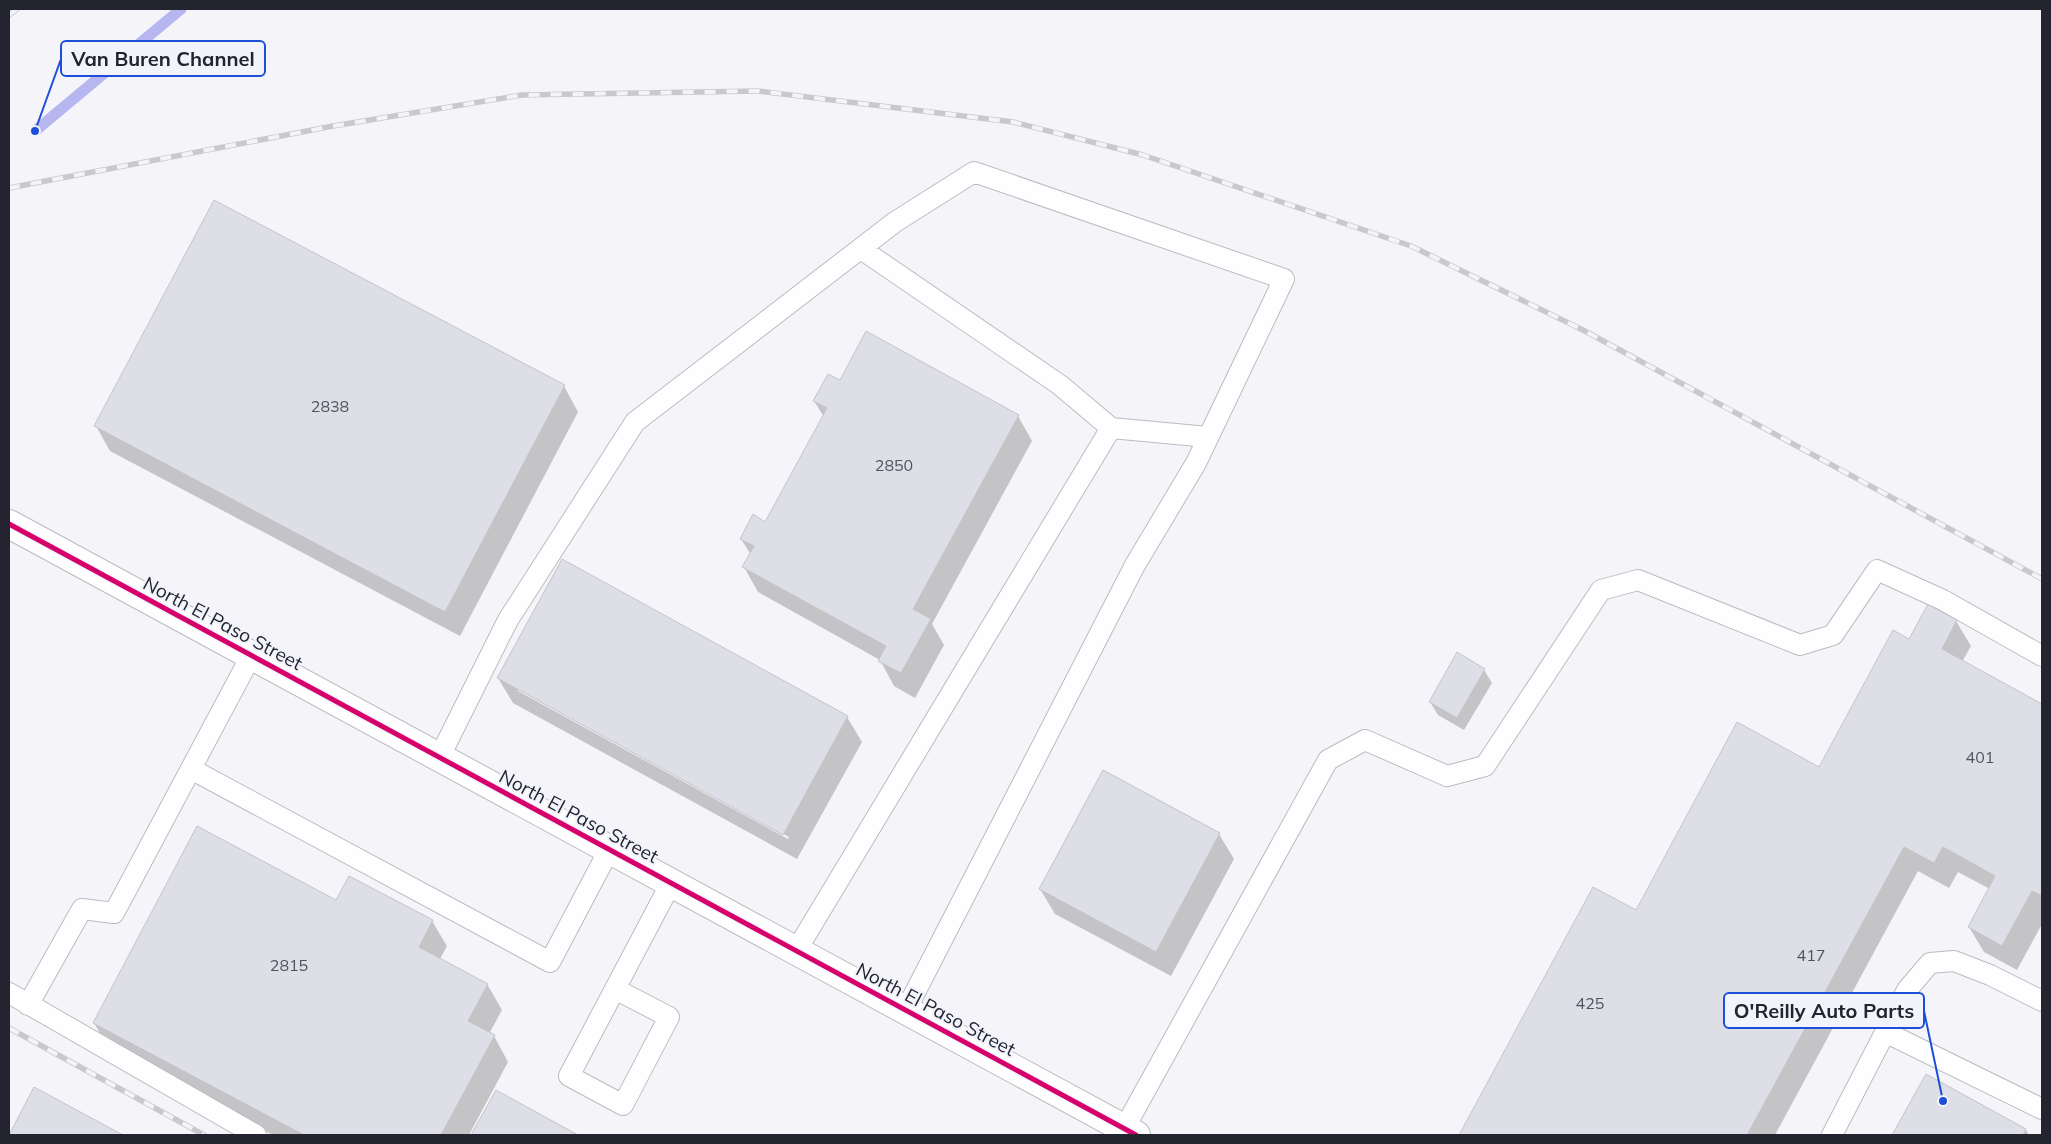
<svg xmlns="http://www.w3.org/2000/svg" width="2051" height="1144" viewBox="0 0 2051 1144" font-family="Mulish,sans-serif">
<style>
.shadow{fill:#0003;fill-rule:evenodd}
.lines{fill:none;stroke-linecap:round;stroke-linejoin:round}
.stream{stroke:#b6b7f1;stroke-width:11}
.building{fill:#dedee6;stroke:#c3c4cb}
.service-casing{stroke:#bbbcc3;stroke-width:22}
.minor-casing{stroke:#bbbcc3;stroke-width:30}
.service{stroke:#fefefe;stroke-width:20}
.minor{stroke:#fefefe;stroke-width:28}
.rail-casing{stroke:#c9c9cb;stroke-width:5.5}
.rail{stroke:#f3f4fb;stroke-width:4;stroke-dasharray:11;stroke-linecap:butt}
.cycleway-casing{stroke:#f3f4fb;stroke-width:8}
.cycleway{stroke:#d6006c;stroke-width:5}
.labels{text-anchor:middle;stroke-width:4.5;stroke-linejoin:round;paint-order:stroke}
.number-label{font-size:16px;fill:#52525e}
.street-label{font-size:19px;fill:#232430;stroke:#f3f4fb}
.leader{fill:none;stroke:#1d4ed8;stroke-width:2}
.callout-dot{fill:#1d4ed8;stroke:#f3f4fb;stroke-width:2}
.callout{fill:#f3f4fb;stroke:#1d4ed8;stroke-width:2}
.callout-label{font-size:20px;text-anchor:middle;font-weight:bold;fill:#232430}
</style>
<rect width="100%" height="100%" fill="#f5f5f9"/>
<!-- shadow -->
<path class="shadow" d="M 840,382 L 1018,416 L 1032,441 L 932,624 L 944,645 L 915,698 L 894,686 L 880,660 L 758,592 L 744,567 L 751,555 L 741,539 L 766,523 L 824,417 L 814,401 Z
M 564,386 L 578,412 L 460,636 L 110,451 L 96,426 Z
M 1956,621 L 1971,646 L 1962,662 L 2042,705 L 2042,924 L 2017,970 L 1984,952 L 1969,927 L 1990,889 L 1958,872 L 1949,888 L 1918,871 L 1775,1135 L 1460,1135 L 1594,888 L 1636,912 L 1820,769 L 1910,640 Z
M 1484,670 L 1492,683 L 1464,730 L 1438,715 L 1430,702 Z
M 498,678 L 847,717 L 862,742 L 797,859 L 513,703 ZM 518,688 L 789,837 L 788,839 L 518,691 Z
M 1219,834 L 1234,859 L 1171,976 L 1055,914 L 1040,889 Z
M 337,902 L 432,921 L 447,946 L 440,959 L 487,984 L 502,1010 L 489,1034 L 494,1036 L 508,1062 L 469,1135 L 273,1135 L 109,1048 L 94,1023 Z
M 1926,1075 L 2026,1130 L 2029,1135 L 1893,1135 Z
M 35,1089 L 120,1135 L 10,1135 Z
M 497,1092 L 576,1135 L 472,1135 Z"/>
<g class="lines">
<!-- stream -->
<path class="stream" d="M 35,131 L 181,9"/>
</g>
<!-- building -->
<path class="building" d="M 214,200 L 565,385 L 445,612 L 94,426 Z
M 866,331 L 1019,415 L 913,609 L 931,619 L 901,673 L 878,661 L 886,646 L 742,567 L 754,546 L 740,539 L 753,514 L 765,522 L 827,408 L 813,401 L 828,374 L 840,380 Z
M 562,559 L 848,716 L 783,835 L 497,678 Z
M 1928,604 L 1957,620 L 1942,649 L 2042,704 L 2042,896 L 2032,891 L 2002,946 L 1968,927 L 1995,876 L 1943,847 L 1934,863 L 1904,847 L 1747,1135 L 1459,1135 L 1593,887 L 1636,910 L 1737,722 L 1819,767 L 1893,630 L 1909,639 Z
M 1457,652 L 1485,669 L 1457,718 L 1429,702 Z
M 1103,770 L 1220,833 L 1156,952 L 1039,889 Z
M 197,826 L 336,900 L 349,876 L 433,920 L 419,947 L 488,984 L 468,1021 L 495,1035 L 441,1135 L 304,1135 L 93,1023 Z
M 1926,1074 L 2026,1129 L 2023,1135 L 1892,1135 Z
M 34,1087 L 123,1135 L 9,1135 Z
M 496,1090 L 578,1135 L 471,1135 Z"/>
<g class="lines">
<!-- service casing -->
<g class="service-casing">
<path id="service" d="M 861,249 L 1060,385 L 1111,428 L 1208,437
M 439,758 L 508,620 L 635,422 L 895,222 L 974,172 L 1284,279 L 1196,463 L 1135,565 L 906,1010
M 191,769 L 550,962 L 609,850
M 796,951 L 1111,428
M 615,989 L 669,1017 L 623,1105 L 569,1076 L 671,883
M 9,993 L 256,1135
M 28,1005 L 82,909 L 114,913 L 251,656
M 1885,1032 L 2042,1109
M 1124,1129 L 1328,760 L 1365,740 L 1447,776 L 1485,766 L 1601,590 L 1638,580 L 1800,645 L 1833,635 L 1877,570 L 1943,600 L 2042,656
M 1832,1135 L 1907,990 L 1930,963 L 1954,961 L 1990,975 L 2042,1001"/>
</g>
<!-- minor casing -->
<g class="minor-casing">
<path id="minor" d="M 9,524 L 1136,1135"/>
</g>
<!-- service -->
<use href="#service" class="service"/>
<!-- minor -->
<use href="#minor" class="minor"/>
<!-- rail casing -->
<g class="rail-casing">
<path id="rail" d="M 9,15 L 17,9
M 9,188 L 333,126 L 522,95 L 758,91 L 1013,122 L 1143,155 L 1411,246 L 1583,330 L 2042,579
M 9,1028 L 204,1135"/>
</g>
<!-- rail -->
<use href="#rail" class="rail"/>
<!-- cycleway casing -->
<g class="cycleway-casing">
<path id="cycleway" d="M 9,524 L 1136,1135"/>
</g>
<!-- cycleway -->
<use href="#cycleway" class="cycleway"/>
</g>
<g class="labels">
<!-- number labels -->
<g class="number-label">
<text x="330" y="412">2838</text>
<text x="894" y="471">2850</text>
<text x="1980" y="763">401</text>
<text x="1811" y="961">417</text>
<text x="289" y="971">2815</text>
<text x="1590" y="1009">425</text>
</g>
<!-- street labels -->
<g class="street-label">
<text transform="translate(223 623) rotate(28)" y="7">North El Paso Street</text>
<text transform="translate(579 816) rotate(28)" y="7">North El Paso Street</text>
<text transform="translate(936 1009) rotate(28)" y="7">North El Paso Street</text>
</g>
</g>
<!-- callouts -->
<path class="leader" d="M35 131L61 59M1943 1101L1924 1011"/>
<g class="callout-dot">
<circle cx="35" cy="131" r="5"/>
<circle cx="1943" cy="1101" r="5"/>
</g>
<g class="callout">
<rect x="61" y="41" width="204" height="35" rx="5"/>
<rect x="1724" y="993" width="200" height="35" rx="5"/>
</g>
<g class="callout-label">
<text x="163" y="66">Van Buren Channel</text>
<text x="1824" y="1018">O'Reilly Auto Parts</text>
</g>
<!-- border -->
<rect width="2051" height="1144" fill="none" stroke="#232430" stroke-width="20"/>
</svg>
